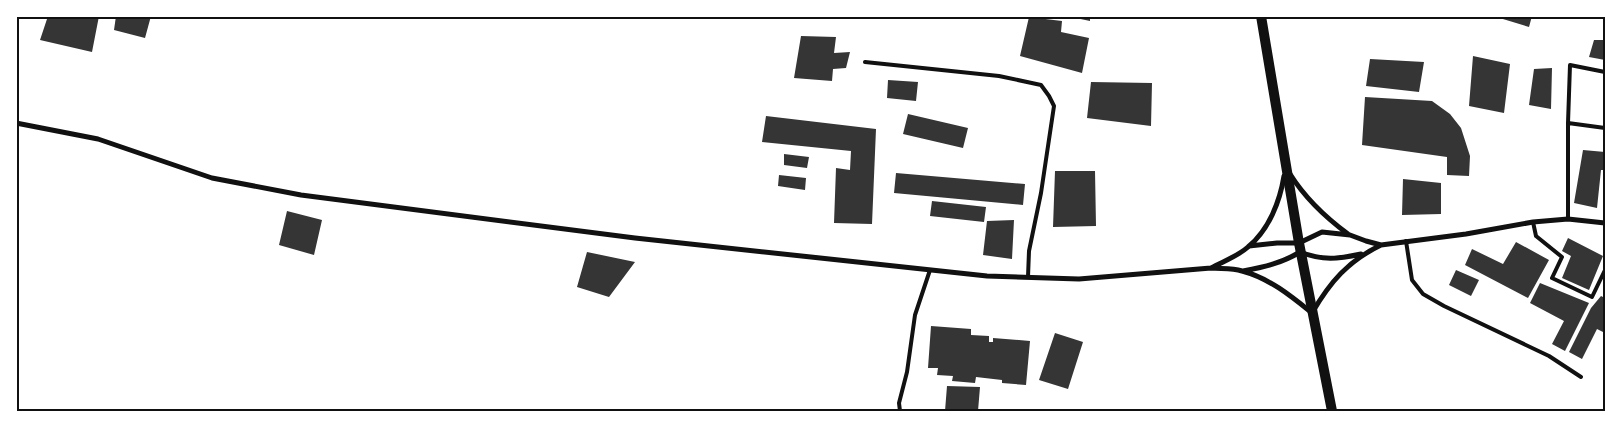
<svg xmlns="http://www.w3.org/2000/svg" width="1621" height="427" viewBox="0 0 1621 427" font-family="'Space Grotesk',sans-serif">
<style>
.building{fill:#353535}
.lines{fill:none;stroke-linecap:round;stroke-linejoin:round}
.service{stroke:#111;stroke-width:4}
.minor{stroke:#111;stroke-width:5}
.secondary{stroke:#111;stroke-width:10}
.neatline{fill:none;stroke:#111;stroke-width:2}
</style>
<rect width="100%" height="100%" fill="#fff"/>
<!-- building -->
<path class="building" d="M 48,16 L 99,16 L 92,52 L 40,40 Z
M 116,16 L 151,16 L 145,38 L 114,30 Z
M 1071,16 L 1090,16 L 1090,21 L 1071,17 Z
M 1493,16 L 1532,16 L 1529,27 Z
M 1029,17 L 1062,21 L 1061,32 L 1089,38 L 1082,73 L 1020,56 Z
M 801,36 L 836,37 L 834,53 L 850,52 L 846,68 L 833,69 L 832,81 L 794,78 Z
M 1594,40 L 1605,40 L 1605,60 L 1589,57 Z
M 1473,56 L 1510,64 L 1504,113 L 1469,106 Z
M 1370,59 L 1424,62 L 1419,92 L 1366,86 Z
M 1552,68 L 1551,109 L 1529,105 L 1534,69 Z
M 888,80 L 918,82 L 916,101 L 887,98 Z
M 1091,82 L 1152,83 L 1151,126 L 1087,118 Z
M 1365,97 L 1432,101 L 1450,114 L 1461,128 L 1470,156 L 1469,176 L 1447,175 L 1447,157 L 1362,145 Z
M 908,114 L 968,128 L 963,148 L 903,134 Z
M 766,116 L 876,129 L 872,224 L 834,223 L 836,168 L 850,170 L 851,151 L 762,142 Z
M 1583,150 L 1605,152 L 1605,170 L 1601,170 L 1597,208 L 1574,203 Z
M 784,154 L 809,157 L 807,168 L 784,165 Z
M 1055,171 L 1095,171 L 1096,226 L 1053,227 Z
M 896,173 L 1025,184 L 1023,205 L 894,193 Z
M 779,175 L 806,178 L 805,190 L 778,186 Z
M 1403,179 L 1441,183 L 1441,214 L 1402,215 Z
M 932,201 L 986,207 L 984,222 L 930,216 Z
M 287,211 L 322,220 L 314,255 L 279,245 Z
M 1014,220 L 1012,259 L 983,255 L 987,221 Z
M 1568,238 L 1603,256 L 1589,290 L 1562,278 L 1571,256 L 1562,251 Z
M 1516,242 L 1549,260 L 1528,298 L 1465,265 L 1472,249 L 1503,264 Z
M 587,252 L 635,262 L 609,297 L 577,287 Z
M 1456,270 L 1479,280 L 1471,296 L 1449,285 Z
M 1540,283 L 1589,303 L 1565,351 L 1552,344 L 1564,321 L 1530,303 Z
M 1601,296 L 1605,298 L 1605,333 L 1597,329 L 1582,359 L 1569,352 L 1591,308 Z
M 931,326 L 971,329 L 971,335 L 989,336 L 989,342 L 993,342 L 993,338 L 1030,341 L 1026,385 L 1002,383 L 1002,380 L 976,377 L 975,383 L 952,381 L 953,376 L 937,375 L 938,368 L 928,368 Z
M 1055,333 L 1083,342 L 1068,389 L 1039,380 Z
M 947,386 L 980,387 L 978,411 L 945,411 Z"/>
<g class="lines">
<!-- service -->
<path class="service" d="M 865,62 L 999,76 L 1041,85 L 1049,96 L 1054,106 L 1041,193 L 1029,251 L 1028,277
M 1568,123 L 1570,65 L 1605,72
M 1568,219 L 1568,123 L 1605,128
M 1533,222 L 1536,236 L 1562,257 L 1552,278 L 1592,297 L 1605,270
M 1406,241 L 1412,280 L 1423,294 L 1444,306 L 1549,356 L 1581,377
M 900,411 L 899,403 L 907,372 L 915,315 L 930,270"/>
<!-- minor -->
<path class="minor" d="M 16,123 L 98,139 L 212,178 L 301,195 L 635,238 L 987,276 L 1079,279 L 1211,268 C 1221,269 1232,268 1242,271 C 1269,278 1291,296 1312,313 C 1330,282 1348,261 1381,245
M 1290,174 C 1305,198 1325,217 1348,234
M 1249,246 L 1277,243 L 1299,243 L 1322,232 L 1350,235 L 1366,241 L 1381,245 L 1466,234 L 1533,222 L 1568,219 L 1605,223
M 1211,268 C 1224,261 1238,256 1248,247 C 1269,230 1280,201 1284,176
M 1243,271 C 1264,267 1282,263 1300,252 C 1323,261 1338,259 1361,254"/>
<!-- secondary -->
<path class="secondary" d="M 1261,16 L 1299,243 L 1332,411"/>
</g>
<!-- border -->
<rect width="1621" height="427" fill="none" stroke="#ffffff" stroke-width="35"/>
<rect x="18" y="18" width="1586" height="392" class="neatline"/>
</svg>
